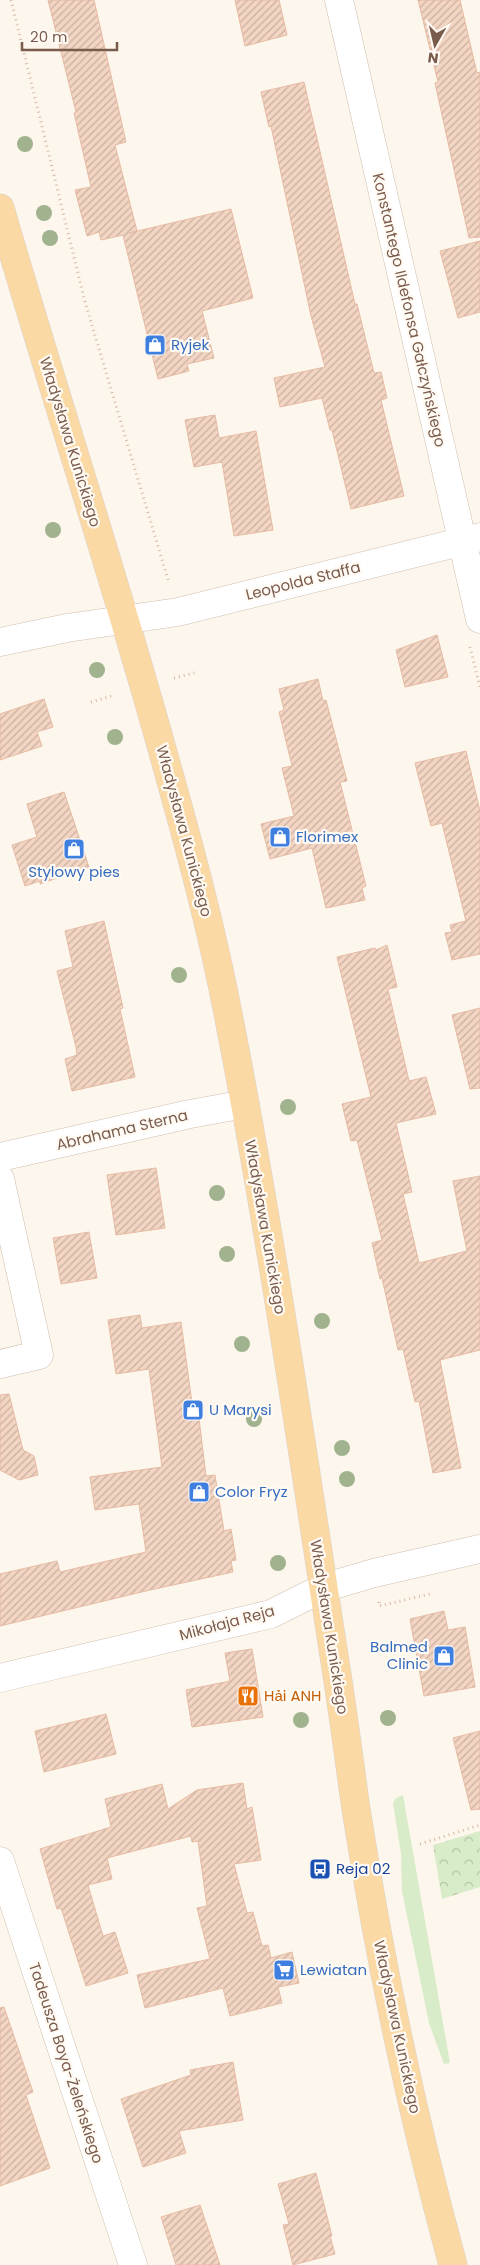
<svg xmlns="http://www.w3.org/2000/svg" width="480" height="2265" viewBox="0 0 480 2265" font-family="Poppins,sans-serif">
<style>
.grass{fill:#d8ecc9}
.park{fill:url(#park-crowns)}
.building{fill:url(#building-hatch);stroke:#e6bba3}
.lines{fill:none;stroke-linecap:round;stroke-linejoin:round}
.street-casing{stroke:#d1beb0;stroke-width:29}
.primary-casing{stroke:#dad1cd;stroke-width:29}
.path{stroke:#d9b8a5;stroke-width:3;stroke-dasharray:1 4;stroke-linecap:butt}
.street{stroke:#fff;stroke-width:28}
.primary{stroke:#fbd9a5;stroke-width:28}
.tree{fill:#a0b28e}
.labels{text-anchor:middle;stroke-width:4.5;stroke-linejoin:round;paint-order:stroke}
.street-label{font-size:15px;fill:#7a5c4d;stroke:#fffaf3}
.shop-label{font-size:15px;fill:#366cbe;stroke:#fffaf3;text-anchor:start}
.food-label{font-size:15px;fill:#c56008;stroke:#fffaf3;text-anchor:start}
.transit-label{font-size:15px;fill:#164399;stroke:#fffaf3;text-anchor:start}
</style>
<defs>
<pattern id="park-crowns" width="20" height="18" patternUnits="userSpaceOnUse" patternTransform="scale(1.25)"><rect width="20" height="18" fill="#d8ecc9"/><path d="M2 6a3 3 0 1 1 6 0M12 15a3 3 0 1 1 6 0" fill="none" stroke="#b4c2a5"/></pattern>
<pattern id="building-hatch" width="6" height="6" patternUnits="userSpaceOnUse" patternTransform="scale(1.25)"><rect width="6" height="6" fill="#f3d5c3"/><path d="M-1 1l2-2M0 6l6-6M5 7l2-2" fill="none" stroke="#cab0a1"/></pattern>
</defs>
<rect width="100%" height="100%" fill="#fdf6ec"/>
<!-- grass -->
<path class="grass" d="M 403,1795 L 450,2063 L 444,2064 L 429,2023 L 402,1891 L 401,1854 L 393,1803 L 396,1798 Z"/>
<!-- park -->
<path class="park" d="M 480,1831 L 480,1887 L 442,1899 L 433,1845 Z"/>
<!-- building -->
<path class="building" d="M 48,0 L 94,0 L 126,142 L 115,145 L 137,231 L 129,233 L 231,209 L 253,298 L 202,311 L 214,358 L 187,364 L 189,371 L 158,379 L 123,235 L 101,240 L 99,232 L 87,236 L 75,190 L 91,187 L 74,113 L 76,112 Z
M 235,0 L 279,0 L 287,35 L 245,46 Z
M 418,0 L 460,0 L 477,73 L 480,72 L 480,237 L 469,238 L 435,83 L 438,82 Z
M 304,82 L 355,304 L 357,304 L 374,373 L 381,372 L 387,398 L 381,400 L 404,496 L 351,509 L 332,430 L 330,430 L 322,398 L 280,407 L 274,378 L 325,367 L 311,316 L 271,126 L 269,127 L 261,92 Z
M 480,241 L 480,312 L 458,318 L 440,251 Z
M 215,415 L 219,438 L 256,431 L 273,530 L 234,536 L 222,462 L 194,467 L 185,420 Z
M 437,635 L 448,677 L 405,687 L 396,650 Z
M 318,679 L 323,701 L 326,700 L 347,781 L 340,782 L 366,886 L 362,888 L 365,900 L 326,908 L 312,848 L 270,859 L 261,824 L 294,816 L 282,768 L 292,766 L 279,712 L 284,710 L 279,689 Z
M 44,699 L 53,727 L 37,732 L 42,746 L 0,760 L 0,714 Z
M 466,751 L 480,811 L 480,954 L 452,960 L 445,933 L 452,932 L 450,925 L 466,921 L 442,823 L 431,826 L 415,763 Z
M 64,792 L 89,867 L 40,884 L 40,881 L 25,886 L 12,845 L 37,837 L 27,804 Z
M 104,921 L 123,1008 L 120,1009 L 135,1077 L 72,1091 L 65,1059 L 77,1055 L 76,1047 L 57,971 L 73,967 L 65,931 Z
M 387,945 L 397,987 L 388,989 L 409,1081 L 426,1077 L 436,1114 L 396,1123 L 412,1192 L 403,1194 L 419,1263 L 467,1251 L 453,1181 L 480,1176 L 480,1350 L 440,1360 L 461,1468 L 433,1473 L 419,1401 L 415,1402 L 403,1349 L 398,1350 L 382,1278 L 380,1279 L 372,1243 L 382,1240 L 357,1140 L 351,1141 L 342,1104 L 371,1097 L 337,957 L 375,948 L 376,950 Z
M 480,1008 L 480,1088 L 470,1089 L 452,1015 Z
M 156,1168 L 165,1228 L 116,1235 L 107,1175 Z
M 89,1232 L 97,1278 L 61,1284 L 53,1238 Z
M 140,1315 L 142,1328 L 181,1322 L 192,1403 L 197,1402 L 206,1476 L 215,1475 L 224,1531 L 231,1529 L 236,1560 L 231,1561 L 233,1572 L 150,1590 L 0,1626 L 0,1574 L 57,1561 L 60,1572 L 146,1552 L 139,1504 L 95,1510 L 90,1477 L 162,1467 L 149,1369 L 116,1374 L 108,1320 Z
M 9,1394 L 23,1450 L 34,1456 L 38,1475 L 19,1480 L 0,1470 L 0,1395 Z
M 444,1611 L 448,1630 L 465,1627 L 475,1687 L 424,1696 L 410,1619 Z
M 252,1649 L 263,1717 L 192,1727 L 186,1690 L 230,1681 L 225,1653 Z
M 106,1714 L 116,1754 L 44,1772 L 35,1731 Z
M 480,1731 L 480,1809 L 471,1810 L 453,1738 Z
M 243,1783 L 247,1809 L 252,1807 L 261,1860 L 234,1864 L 247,1913 L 253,1912 L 262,1946 L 268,1945 L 271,1958 L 292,1952 L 299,1983 L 278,1987 L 282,2003 L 230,2016 L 223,1988 L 145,2008 L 137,1975 L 210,1959 L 197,1908 L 207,1906 L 198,1841 L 192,1842 L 191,1836 L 107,1858 L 112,1879 L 88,1885 L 103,1936 L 115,1932 L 128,1973 L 86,1986 L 61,1908 L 57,1909 L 40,1849 L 111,1827 L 105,1799 L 162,1784 L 168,1809 L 197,1790 Z
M 4,2007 L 33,2092 L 26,2095 L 50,2168 L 0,2186 L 0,2008 Z
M 233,2062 L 243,2120 L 179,2131 L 186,2153 L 143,2167 L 121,2099 L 191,2075 L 190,2070 Z
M 316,2173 L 332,2236 L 330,2236 L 335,2254 L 293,2265 L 283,2225 L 289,2224 L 278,2184 Z
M 200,2205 L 220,2265 L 176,2265 L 161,2217 Z"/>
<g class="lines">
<!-- street casing -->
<g class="street-casing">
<path id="street" d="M 339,0 L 480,619
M 0,642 L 67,628 L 178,612 L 480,537
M 0,1157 L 190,1114 L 245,1104
M 0,1179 L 39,1355 L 0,1364
M 0,1678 L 271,1614 L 323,1588 L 374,1573 L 480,1549
M 0,1861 L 133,2265"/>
</g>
<!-- primary casing -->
<g class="primary-casing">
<path id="primary" d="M 0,208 C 53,391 113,572 164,756 C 189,845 213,933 230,1024 C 271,1235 302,1449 335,1662 C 343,1711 349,1760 356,1809 C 380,1962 412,2115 453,2265"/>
</g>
<!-- path -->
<path class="path" d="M 11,0 L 85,302 L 169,583
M 470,647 L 480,687
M 174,678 L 198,672
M 91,702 L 115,695
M 379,1602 L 379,1606 L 430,1594
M 420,1844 L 480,1825"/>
<!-- street -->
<use href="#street" class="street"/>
<!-- primary -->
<use href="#primary" class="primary"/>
</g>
<!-- trees -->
<g class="tree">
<circle cx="25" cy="144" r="8"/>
<circle cx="44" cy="213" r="8"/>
<circle cx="50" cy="238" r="8"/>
<circle cx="53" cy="530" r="8"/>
<circle cx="97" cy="670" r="8"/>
<circle cx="115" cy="737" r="8"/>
<circle cx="179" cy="975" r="8"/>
<circle cx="288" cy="1107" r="8"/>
<circle cx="217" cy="1193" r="8"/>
<circle cx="227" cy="1254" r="8"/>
<circle cx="322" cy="1321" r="8"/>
<circle cx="242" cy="1344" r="8"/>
<circle cx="254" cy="1419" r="8"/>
<circle cx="342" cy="1448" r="8"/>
<circle cx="347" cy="1479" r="8"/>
<circle cx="278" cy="1563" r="8"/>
<circle cx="388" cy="1718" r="8"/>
<circle cx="301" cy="1720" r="8"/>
</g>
<!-- icons -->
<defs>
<g id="shop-square" transform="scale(1.125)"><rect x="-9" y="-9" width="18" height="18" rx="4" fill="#3f7fe0" stroke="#fffaf3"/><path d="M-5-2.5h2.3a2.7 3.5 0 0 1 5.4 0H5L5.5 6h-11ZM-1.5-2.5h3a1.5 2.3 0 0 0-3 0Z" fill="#fff"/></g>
<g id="restaurant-square" transform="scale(1.125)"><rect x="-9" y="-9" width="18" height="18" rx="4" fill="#e8710a" stroke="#fffaf3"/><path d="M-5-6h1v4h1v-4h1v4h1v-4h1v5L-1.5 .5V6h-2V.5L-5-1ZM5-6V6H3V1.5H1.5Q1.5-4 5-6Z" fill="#fff"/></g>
<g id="bus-square" transform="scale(1.125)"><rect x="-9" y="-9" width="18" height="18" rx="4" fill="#1a4fb4" stroke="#fffaf3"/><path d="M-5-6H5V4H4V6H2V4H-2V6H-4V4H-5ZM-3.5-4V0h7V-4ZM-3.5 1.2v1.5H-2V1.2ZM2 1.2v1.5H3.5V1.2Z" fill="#fff"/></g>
<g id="supermarket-square" transform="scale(1.125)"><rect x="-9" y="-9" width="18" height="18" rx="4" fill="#3f7fe0" stroke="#fffaf3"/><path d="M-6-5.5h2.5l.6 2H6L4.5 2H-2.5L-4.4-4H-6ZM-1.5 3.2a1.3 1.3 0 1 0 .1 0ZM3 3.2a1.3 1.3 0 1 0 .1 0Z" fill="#fff"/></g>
</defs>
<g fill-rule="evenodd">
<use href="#shop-square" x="155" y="345"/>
<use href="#shop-square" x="280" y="837"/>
<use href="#shop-square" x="74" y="849"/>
<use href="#shop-square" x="193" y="1410"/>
<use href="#shop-square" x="199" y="1492"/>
<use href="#shop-square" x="444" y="1656"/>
<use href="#restaurant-square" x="248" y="1696"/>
<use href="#bus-square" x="320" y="1869"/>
<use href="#supermarket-square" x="284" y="1970"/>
</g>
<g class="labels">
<!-- street labels -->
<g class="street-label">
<text transform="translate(409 310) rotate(77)" y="5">Konstantego Ildefonsa Gałczyńskiego</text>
<text transform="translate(70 442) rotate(73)" y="5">Władysława Kunickiego</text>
<text transform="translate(303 581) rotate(-14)" y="5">Leopolda Staffa</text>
<text transform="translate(184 831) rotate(75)" y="5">Władysława Kunickiego</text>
<text transform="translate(122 1130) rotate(-13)" y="5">Abrahama Sterna</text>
<text transform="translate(265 1227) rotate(80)" y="5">Władysława Kunickiego</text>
<text transform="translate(227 1623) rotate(-15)" y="5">Mikołaja Reja</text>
<text transform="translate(329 1627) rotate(81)" y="5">Władysława Kunickiego</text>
<text transform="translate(397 2027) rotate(78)" y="5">Władysława Kunickiego</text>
<text transform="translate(66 2063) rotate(72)" y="5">Tadeusza Boya-Żeleńskiego</text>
</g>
<!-- shop labels -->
<g class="shop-label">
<text x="171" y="350">Ryjek</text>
<text x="296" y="842">Florimex</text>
<text x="74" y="877" text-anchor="middle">Stylowy pies</text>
<text x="209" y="1415">U Marysi</text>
<text x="215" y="1497">Color Fryz</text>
<text x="428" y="1652" text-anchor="end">Balmed<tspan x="428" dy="17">Clinic</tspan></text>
<text x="300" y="1975">Lewiatan</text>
</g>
<!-- food labels -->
<g class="food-label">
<text x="264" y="1701">Hải ANH</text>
</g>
<!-- transit labels -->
<g class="transit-label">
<text x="336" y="1874">Reja 02</text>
</g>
</g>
<!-- north arrow -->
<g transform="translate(435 45) rotate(188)" stroke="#fffaf3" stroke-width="4" paint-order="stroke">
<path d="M0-4L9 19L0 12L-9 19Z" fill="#7a5c4d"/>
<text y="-8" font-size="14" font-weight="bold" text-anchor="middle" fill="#7a5c4d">N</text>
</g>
<!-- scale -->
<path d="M22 42v8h95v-8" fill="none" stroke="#7a5c4d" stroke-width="2.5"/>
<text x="30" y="42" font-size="15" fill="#7a5c4d" stroke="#fffaf3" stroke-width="4" paint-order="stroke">20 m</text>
</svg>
